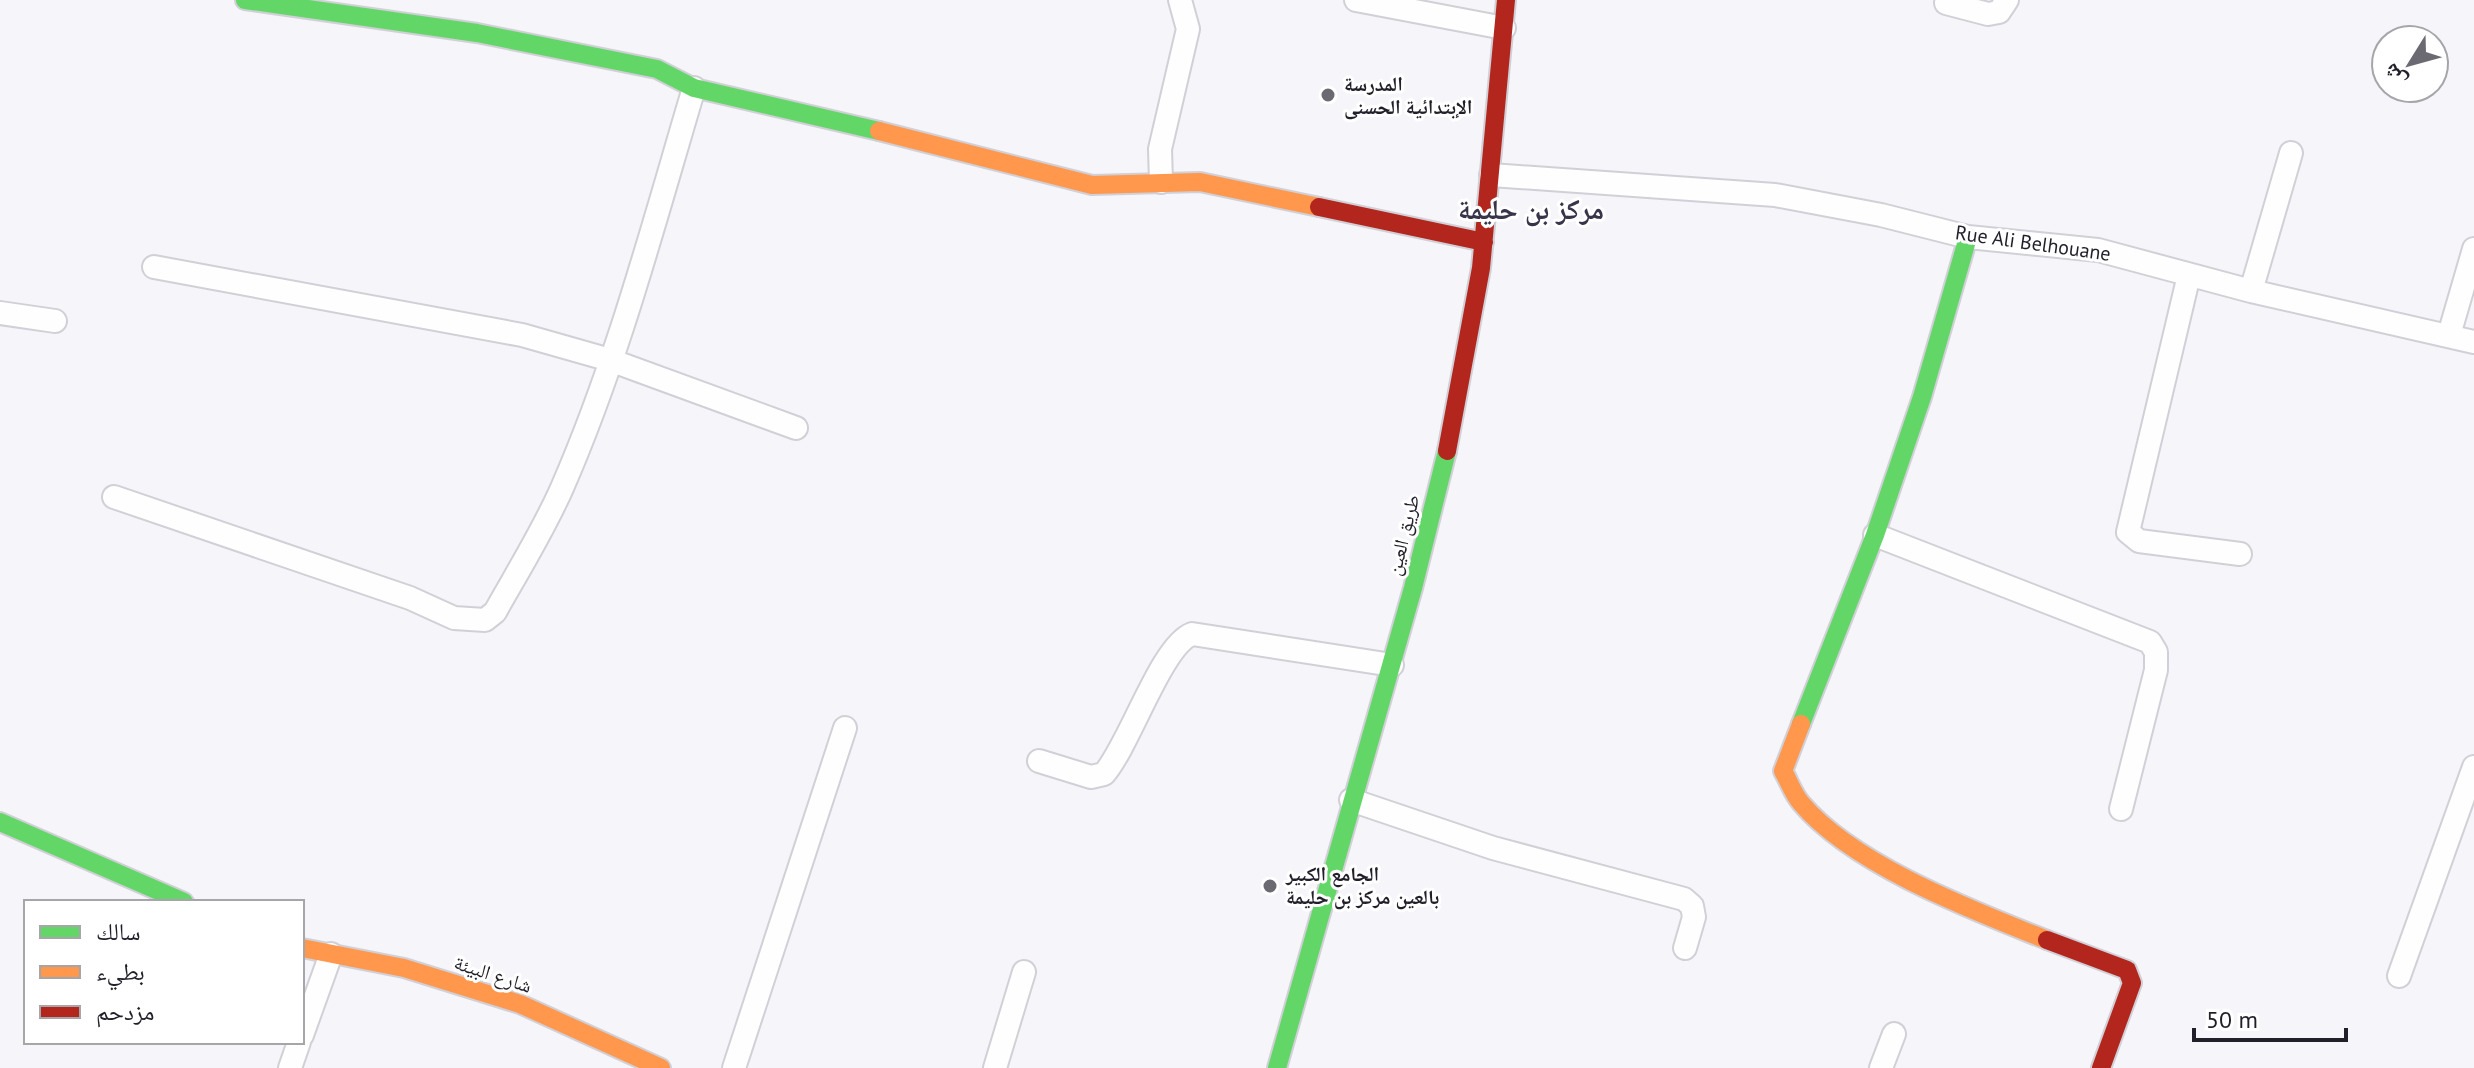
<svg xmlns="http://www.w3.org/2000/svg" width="2474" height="1068" viewBox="0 0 2474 1068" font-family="'PT Sans','Noto Naskh Arabic',sans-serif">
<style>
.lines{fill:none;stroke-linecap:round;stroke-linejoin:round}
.street-casing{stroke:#d1d0d7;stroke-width:26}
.fast-casing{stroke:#d1d0d7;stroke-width:22}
.slow-casing{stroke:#d1d0d7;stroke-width:22}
.jam-casing{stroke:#d1d0d7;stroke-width:22}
.street{stroke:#fefefe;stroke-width:22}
.fast{stroke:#63d668;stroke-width:18}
.slow{stroke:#ff974d;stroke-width:18}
.jam{stroke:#b3261e;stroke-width:18}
.poi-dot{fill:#6b6a72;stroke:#fff;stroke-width:3}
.labels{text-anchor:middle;stroke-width:6;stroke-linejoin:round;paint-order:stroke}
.poi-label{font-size:20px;font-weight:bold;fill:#211f29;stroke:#fff;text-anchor:start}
.street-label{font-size:20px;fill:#211f29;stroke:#fff}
.district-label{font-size:28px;font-weight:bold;fill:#38344a;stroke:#fff}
</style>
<rect width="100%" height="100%" fill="#f5f5fa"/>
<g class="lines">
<!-- street casing -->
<g class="street-casing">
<path id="street" d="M 1356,0 L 1504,28
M 1946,3 L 1988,14 L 1999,12 L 2007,0
M 1491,175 L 1775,195 L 1881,215 L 1968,237 L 2098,250 L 2251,291 L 2474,342
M 1161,182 L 1160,149 L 1188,29 L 1180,0
M 154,267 L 522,335 L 610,360 L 796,428
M 2189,275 L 2128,532 L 2139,541 L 2240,554
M 2251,291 L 2291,153
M 0,313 L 55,321
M 2449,335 L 2474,249
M 114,497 L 410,598 L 454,618 L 485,620 L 495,612 C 518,571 543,531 562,488 C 618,360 654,222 694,88
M 1875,535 L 2150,642 L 2156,652 L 2156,670 L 2121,809
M 1039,761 L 1091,777 L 1104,774 C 1130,744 1161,646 1192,634 L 1392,665
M 1351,800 L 1493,848 L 1684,899 L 1692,906 L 1694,917 L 1685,948
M 2399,976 L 2474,767
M 302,1035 L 331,954
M 290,1068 L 299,1042
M 734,1068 L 845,728
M 995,1068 L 1024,972
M 1881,1068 L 1894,1034"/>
</g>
<!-- fast casing -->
<g class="fast-casing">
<path id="fast" d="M 245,0 L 477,33 L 657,69 L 694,88 L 879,131
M 1801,724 L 1875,535 L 1922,397 L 1968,237
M 0,822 L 184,902
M 1277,1068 L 1413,588 L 1447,451"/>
</g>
<!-- slow casing -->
<g class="slow-casing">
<path id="slow" d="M 879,131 L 1092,185 L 1200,182 L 1319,207
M 1801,724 L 1783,771 C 1789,781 1793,794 1801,803 C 1853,865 1972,910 2047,940
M 302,948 L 404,968 L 520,1004 L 661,1068"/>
</g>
<!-- jam casing -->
<g class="jam-casing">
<path id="jam" d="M 1319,207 L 1484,242
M 1447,451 L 1481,268 L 1506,0
M 2047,940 L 2127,970 L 2132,983 L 2101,1068"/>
</g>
<!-- street -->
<use href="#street" class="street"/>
<!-- fast -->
<use href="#fast" class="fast"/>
<!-- slow -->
<use href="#slow" class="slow"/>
<!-- jam -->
<use href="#jam" class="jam"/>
</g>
<!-- markers -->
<g class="poi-dot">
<circle cx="1328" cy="95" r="8"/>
<circle cx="1270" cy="886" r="8"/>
</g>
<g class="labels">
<!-- poi labels -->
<g class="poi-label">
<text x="1344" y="91">المدرسة<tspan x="1344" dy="23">الإبتدائية الحسنى</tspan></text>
<text x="1286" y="881">الجامع الكبير<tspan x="1286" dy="23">بالعين مركز بن حليمة</tspan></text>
</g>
<!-- street labels -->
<g class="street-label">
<text transform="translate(2033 243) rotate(8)" y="7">Rue Ali Belhouane</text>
<text transform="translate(1403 535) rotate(-76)" y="7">طريق العين</text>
<text transform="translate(493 974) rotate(18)" y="7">شارع البيئة</text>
</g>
<!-- district labels -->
<g class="district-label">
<text x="1531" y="219">مركز بن حليمة</text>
</g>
</g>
<!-- legend -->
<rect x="24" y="900" width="280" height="144" fill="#ffffff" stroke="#a6a5a9" stroke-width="2"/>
<rect x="40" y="926" width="40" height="12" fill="#63d668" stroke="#a6a5a9" stroke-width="2"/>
<text x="96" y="940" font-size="24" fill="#211f29">سالك</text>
<rect x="40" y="966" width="40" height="12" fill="#ff974d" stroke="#a6a5a9" stroke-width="2"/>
<text x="96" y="980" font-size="24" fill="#211f29">بطيء</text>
<rect x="40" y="1006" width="40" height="12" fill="#b3261e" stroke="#a6a5a9" stroke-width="2"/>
<text x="96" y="1020" font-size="24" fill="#211f29">مزدحم</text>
<!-- north arrow -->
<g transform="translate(2410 64) rotate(233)"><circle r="38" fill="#ffffff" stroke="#a6a5a9" stroke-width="2"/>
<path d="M0-6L14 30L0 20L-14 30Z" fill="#6b6a72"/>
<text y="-12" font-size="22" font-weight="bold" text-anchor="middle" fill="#211f29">ش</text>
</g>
<!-- scale -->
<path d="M2194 1028v12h152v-12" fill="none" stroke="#211f29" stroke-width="4"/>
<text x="2206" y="1028" font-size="24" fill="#211f29" stroke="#ffffff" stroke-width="6" paint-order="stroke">50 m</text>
</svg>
